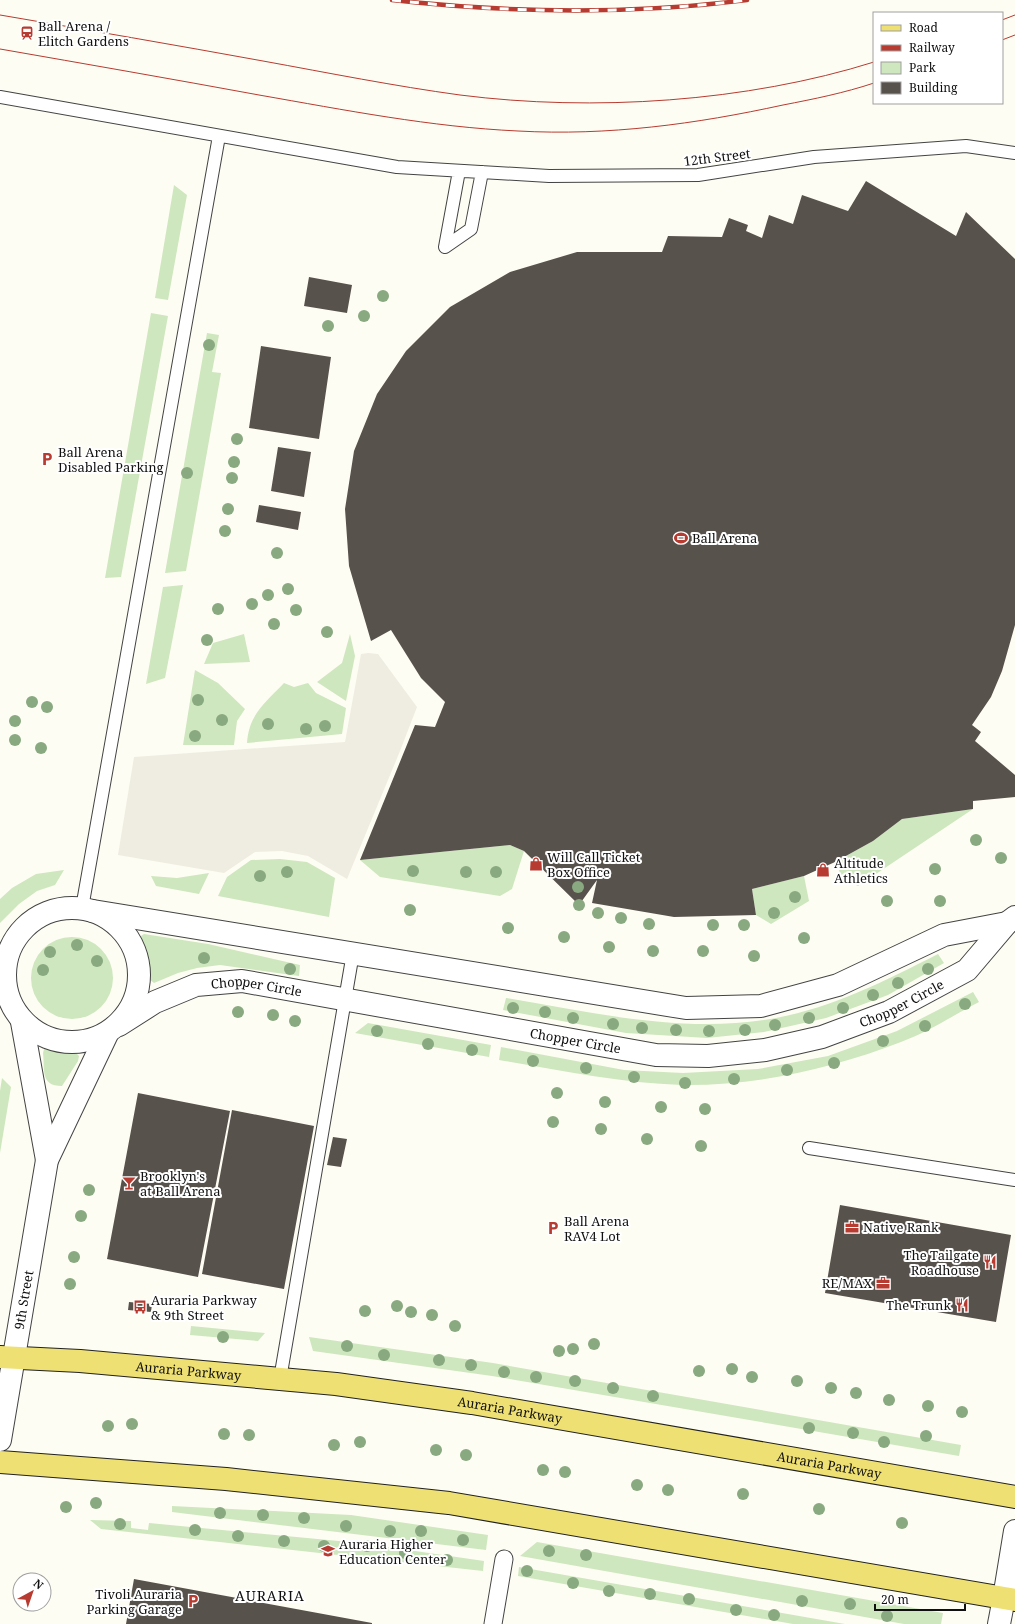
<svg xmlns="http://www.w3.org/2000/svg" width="1015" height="1624" viewBox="0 0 1015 1624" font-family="'Noto Serif',serif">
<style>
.green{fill:#cee7be}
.plaza{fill:#efede1}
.building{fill:#58524d}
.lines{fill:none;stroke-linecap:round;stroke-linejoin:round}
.service-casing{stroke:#434343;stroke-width:14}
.pedestrian-casing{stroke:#434343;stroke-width:19}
.minor-casing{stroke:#434343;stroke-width:24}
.tertiary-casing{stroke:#434343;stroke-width:24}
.primary-casing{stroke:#212121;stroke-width:24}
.service{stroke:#fff;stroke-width:12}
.pedestrian{stroke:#fff;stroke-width:17}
.minor{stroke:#fff;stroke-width:22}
.tertiary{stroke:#fff;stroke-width:22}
.primary{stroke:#efe073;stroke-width:22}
.tram{stroke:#b73b30;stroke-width:1}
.rail-casing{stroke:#b73b30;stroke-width:4.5}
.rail{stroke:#fff;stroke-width:3;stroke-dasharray:9;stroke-linecap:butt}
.tree{fill:#89a981}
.labels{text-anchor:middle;stroke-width:4;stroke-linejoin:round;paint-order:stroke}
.poi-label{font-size:13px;fill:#101010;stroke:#fff;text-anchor:start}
.street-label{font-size:13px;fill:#101010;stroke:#fff}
.neighbourhood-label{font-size:14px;letter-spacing:1px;fill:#101010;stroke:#fff}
</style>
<rect width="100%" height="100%" fill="#fefdf3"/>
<!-- green -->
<path class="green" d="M 174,185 L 187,195 L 168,300 L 155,298 Z
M 151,313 L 168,316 L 121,577 L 105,578 Z
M 207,333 L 219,335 L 212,372 L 221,373 L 186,571 L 165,573 Z
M 183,585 L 165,678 L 146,684 L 163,587 Z
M 244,634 L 250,662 L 204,664 L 213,643 Z
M 350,634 L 355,656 L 346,701 L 317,682 L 342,663 Z
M 195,670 L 218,683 L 245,709 L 237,721 L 234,745 L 183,745 Z
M 284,683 L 294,687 L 308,683 L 316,693 L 346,708 L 342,734 L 247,743 C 249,714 265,703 284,683 Z
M 973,809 L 858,886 L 843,879 L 835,862 L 873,841 L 902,819 Z
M 510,845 L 524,851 L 512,889 L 500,896 L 380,877 L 360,860 Z
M 280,859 L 307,862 L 335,878 L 329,917 L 218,896 L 227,877 L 251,860 Z
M 64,870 L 55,885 L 37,891 L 19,904 L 0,923 L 0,899 L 12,888 L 36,874 Z
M 209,873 L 199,894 L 156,886 L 151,876 L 177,878 Z
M 804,876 L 809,901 L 771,924 L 756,915 L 752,889 Z
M 144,934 L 208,944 L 300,965 L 299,976 L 220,965 L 197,968 L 178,973 L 154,983 L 149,979 C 150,962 147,953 138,938 Z
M31 978a41 41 0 1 1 82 0a41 41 0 1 1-82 0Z
M 938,954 L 944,963 L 888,995 L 826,1018 L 764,1032 L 707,1038 L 626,1033 L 503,1010 L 506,998 C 589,1012 679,1033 764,1020 C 826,1011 883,982 938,954 Z
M 973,992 L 979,1002 C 954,1015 928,1032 901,1042 C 831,1069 756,1086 682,1085 C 620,1083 559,1070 499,1060 L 501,1047 L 624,1070 L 683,1073 L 758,1069 L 828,1056 L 897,1031 Z
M 368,1023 L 491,1045 L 489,1057 L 355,1033 Z
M 49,1047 L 75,1052 L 79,1056 L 78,1061 L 62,1086 C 40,1086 45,1070 43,1053 L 44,1049 Z
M 2,1078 L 11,1087 L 0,1153 L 0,1091 Z
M 191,1326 L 265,1333 L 258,1341 L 190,1335 Z
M 309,1337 L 493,1363 L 961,1445 L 959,1456 L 492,1376 L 313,1351 Z
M 172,1506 L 351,1515 L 488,1535 L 486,1550 L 172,1512 Z
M 90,1520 L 131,1521 L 131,1528 L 148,1530 L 149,1523 L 360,1543 L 484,1561 L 483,1571 L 101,1529 Z
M 537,1542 L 943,1613 L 941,1624 L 904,1624 L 520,1556 Z
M 519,1567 L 845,1624 L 793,1624 L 518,1576 Z"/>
<!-- plaza -->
<path class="plaza" d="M 368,653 L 378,654 L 417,707 L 400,751 L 347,879 L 308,856 L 282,851 L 255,852 L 224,873 L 118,855 L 134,757 L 345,742 L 361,654 Z"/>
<!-- building -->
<path class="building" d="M 866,181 L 956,236 L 966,212 L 1015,259 L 1015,625 L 1002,671 L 991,697 L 972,725 L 981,732 L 975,741 L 1015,775 L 1015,797 L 973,801 L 973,809 L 902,819 L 873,841 L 835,862 L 804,876 L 752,889 L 756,915 L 674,917 L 592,903 L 597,880 L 579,905 L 524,851 L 510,845 L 360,860 L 415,725 L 435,727 L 445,702 L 421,678 L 391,630 L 371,641 L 349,566 L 345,509 L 354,451 L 377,394 L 406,351 L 450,307 L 510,272 L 577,252 L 662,252 L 668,236 L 722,237 L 729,218 L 748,225 L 746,231 L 762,238 L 769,215 L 793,224 L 802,195 L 848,211 Z
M 309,277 L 352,285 L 347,313 L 304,306 Z
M 261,346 L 331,357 L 319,439 L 249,428 Z
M 278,447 L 311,452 L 304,497 L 271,491 Z
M 259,505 L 301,512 L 298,530 L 256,522 Z
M 138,1093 L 230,1111 L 198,1277 L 107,1259 Z
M 232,1110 L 314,1126 L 284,1289 L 202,1274 Z
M 333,1137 L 347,1139 L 341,1167 L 327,1165 Z
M 840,1205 L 1011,1235 L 996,1322 L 825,1293 Z
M 129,1302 L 152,1304 L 151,1312 L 128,1310 Z
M 134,1579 L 372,1623 L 372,1624 L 126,1624 Z"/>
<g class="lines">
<!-- service casing -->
<g class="service-casing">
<path id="service" d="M 0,97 L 397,167 L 549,176 L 698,175 L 814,157 L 966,146 L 1015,153
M 445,247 L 471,229 L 482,172
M 445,247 L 459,171
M 82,908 L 219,136
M 0,967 L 4,967
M 809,1148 L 1015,1180
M 280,1379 L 353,953"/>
</g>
<!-- pedestrian casing -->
<g class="pedestrian-casing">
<path id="pedestrian" d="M 493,1624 L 504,1559"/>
</g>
<!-- minor casing -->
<g class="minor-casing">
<path id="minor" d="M 999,1624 L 1004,1598"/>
</g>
<!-- tertiary casing -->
<g class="tertiary-casing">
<g id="tertiary">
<circle cx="72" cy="975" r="67"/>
<path d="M 93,911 L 686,1008 L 761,1006 L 838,985 L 944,935 L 1007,923"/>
<path d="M 22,1022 L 47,1160"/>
<path id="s1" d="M 119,1025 L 155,1002 L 196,985 L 242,981 L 656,1055 L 708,1056 L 765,1050 L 822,1037 L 889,1012 L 967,970 L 1007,923 L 1015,917"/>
<path id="s2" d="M 0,1440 L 47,1160 L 107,1034"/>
<path d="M 1004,1598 L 1015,1531"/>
</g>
</g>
<!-- primary casing -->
<g class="primary-casing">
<g id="primary">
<path id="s3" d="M 0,1357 L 80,1361 L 336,1384 L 472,1403 L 1015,1497"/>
<path d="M 0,1462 L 226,1479 L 449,1503 L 1015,1600"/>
</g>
</g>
<!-- service -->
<use href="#service" class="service"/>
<!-- pedestrian -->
<use href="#pedestrian" class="pedestrian"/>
<!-- minor -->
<use href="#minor" class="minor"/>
<!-- tertiary -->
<use href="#tertiary" class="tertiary"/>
<!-- primary -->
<use href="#primary" class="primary"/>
<!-- tram -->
<path class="tram" d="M 0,15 C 88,30 175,45 263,61 C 329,73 394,86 460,95 C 593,112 747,102 874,62
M 1002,20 L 1015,15
M 1002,40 L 1015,35
M 0,49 C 86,64 172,79 259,95 C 345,110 431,127 518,131 C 608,136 696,124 783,105 C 814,99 844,93 874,83"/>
<!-- rail casing -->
<g class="rail-casing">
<path id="rail" d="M 392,0 C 510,13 629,15 747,0"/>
</g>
<!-- rail -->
<use href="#rail" class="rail"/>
</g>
<!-- trees -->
<g class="tree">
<circle cx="383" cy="296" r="6"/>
<circle cx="364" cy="316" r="6"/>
<circle cx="328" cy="326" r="6"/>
<circle cx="209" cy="345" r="6"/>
<circle cx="237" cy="439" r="6"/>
<circle cx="234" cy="462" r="6"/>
<circle cx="187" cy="473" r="6"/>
<circle cx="232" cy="478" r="6"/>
<circle cx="228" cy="509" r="6"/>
<circle cx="225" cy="531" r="6"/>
<circle cx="277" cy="553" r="6"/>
<circle cx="288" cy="589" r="6"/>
<circle cx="268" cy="595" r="6"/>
<circle cx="252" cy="604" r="6"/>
<circle cx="218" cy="609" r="6"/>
<circle cx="296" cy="610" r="6"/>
<circle cx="274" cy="624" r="6"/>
<circle cx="327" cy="632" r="6"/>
<circle cx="207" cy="640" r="6"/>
<circle cx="198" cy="700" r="6"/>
<circle cx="32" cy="702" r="6"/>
<circle cx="47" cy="707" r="6"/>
<circle cx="222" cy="720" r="6"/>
<circle cx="15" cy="721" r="6"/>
<circle cx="268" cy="724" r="6"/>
<circle cx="325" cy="726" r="6"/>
<circle cx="306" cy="729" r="6"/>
<circle cx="195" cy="736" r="6"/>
<circle cx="15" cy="740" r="6"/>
<circle cx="41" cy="748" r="6"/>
<circle cx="976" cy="840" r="6"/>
<circle cx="1001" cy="858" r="6"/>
<circle cx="935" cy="869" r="6"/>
<circle cx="413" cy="871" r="6"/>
<circle cx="287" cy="872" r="6"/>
<circle cx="466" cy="872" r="6"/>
<circle cx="496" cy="872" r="6"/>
<circle cx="260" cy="876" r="6"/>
<circle cx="578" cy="887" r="6"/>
<circle cx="795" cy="897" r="6"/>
<circle cx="887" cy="901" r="6"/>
<circle cx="940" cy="901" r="6"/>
<circle cx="579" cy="905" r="6"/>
<circle cx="410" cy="910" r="6"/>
<circle cx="598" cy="913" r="6"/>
<circle cx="774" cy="913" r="6"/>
<circle cx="621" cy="918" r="6"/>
<circle cx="649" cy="924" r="6"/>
<circle cx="713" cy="925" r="6"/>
<circle cx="744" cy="925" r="6"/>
<circle cx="508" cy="928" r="6"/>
<circle cx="564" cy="937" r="6"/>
<circle cx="804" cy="938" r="6"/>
<circle cx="77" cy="945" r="6"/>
<circle cx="609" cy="947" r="6"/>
<circle cx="653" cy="951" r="6"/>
<circle cx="703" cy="951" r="6"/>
<circle cx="50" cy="952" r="6"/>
<circle cx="754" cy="956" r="6"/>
<circle cx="204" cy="958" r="6"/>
<circle cx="97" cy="961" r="6"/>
<circle cx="290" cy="969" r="6"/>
<circle cx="928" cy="969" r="6"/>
<circle cx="43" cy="970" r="6"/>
<circle cx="898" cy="983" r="6"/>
<circle cx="873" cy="995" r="6"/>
<circle cx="965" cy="1004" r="6"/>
<circle cx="513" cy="1008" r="6"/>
<circle cx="843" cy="1008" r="6"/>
<circle cx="238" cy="1012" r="6"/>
<circle cx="545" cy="1012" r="6"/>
<circle cx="273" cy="1015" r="6"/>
<circle cx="573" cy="1018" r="6"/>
<circle cx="809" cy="1018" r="6"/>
<circle cx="295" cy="1021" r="6"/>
<circle cx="613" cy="1024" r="6"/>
<circle cx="775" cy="1025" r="6"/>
<circle cx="925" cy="1026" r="6"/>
<circle cx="642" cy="1028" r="6"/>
<circle cx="676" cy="1030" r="6"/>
<circle cx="745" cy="1030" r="6"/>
<circle cx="377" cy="1031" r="6"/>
<circle cx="709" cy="1031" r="6"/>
<circle cx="883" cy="1041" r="6"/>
<circle cx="428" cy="1044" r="6"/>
<circle cx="472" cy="1050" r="6"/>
<circle cx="533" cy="1061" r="6"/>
<circle cx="834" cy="1063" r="6"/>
<circle cx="586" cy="1068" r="6"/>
<circle cx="787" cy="1070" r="6"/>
<circle cx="634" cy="1077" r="6"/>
<circle cx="734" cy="1079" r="6"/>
<circle cx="685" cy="1083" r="6"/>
<circle cx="557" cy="1093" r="6"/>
<circle cx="605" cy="1102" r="6"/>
<circle cx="661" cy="1107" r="6"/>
<circle cx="705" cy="1109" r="6"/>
<circle cx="553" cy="1122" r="6"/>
<circle cx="601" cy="1129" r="6"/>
<circle cx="647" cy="1139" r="6"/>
<circle cx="701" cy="1146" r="6"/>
<circle cx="89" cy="1190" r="6"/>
<circle cx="81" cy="1216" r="6"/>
<circle cx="74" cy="1257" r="6"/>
<circle cx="70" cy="1284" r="6"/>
<circle cx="397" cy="1306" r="6"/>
<circle cx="365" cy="1311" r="6"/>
<circle cx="411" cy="1312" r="6"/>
<circle cx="432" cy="1315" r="6"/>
<circle cx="455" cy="1326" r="6"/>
<circle cx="223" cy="1337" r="6"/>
<circle cx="594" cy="1344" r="6"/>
<circle cx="347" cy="1346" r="6"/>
<circle cx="573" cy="1349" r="6"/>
<circle cx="559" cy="1351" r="6"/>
<circle cx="384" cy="1355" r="6"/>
<circle cx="439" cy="1360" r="6"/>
<circle cx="471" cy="1365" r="6"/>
<circle cx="732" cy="1369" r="6"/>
<circle cx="699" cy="1371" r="6"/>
<circle cx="504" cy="1372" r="6"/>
<circle cx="536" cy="1377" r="6"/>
<circle cx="752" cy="1377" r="6"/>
<circle cx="575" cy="1381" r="6"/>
<circle cx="797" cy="1381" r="6"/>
<circle cx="613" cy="1388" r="6"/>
<circle cx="831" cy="1388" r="6"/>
<circle cx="856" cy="1393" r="6"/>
<circle cx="653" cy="1396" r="6"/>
<circle cx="889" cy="1400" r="6"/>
<circle cx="928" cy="1406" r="6"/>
<circle cx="962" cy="1412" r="6"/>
<circle cx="132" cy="1424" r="6"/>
<circle cx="108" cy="1426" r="6"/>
<circle cx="809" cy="1428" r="6"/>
<circle cx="853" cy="1433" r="6"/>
<circle cx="224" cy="1434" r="6"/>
<circle cx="249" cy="1435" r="6"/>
<circle cx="926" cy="1436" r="6"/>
<circle cx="360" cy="1442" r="6"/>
<circle cx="884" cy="1442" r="6"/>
<circle cx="334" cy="1445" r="6"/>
<circle cx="436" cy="1450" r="6"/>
<circle cx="466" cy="1455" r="6"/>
<circle cx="543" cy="1470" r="6"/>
<circle cx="565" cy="1472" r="6"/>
<circle cx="637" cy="1485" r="6"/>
<circle cx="668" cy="1490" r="6"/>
<circle cx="743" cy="1494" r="6"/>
<circle cx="96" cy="1503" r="6"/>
<circle cx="66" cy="1507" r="6"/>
<circle cx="819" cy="1509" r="6"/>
<circle cx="220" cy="1513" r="6"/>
<circle cx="263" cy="1515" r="6"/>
<circle cx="304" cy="1518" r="6"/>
<circle cx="902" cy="1523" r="6"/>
<circle cx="120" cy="1524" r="6"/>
<circle cx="346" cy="1526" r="6"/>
<circle cx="195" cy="1530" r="6"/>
<circle cx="390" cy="1531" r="6"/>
<circle cx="421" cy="1531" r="6"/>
<circle cx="238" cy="1536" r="6"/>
<circle cx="463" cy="1540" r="6"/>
<circle cx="284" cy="1541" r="6"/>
<circle cx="324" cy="1546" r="6"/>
<circle cx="367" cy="1546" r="6"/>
<circle cx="549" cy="1551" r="6"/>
<circle cx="405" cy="1553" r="6"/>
<circle cx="586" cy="1555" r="6"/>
<circle cx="447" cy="1560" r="6"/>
<circle cx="527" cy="1571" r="6"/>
<circle cx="573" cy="1583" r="6"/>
<circle cx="609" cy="1591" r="6"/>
<circle cx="650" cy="1594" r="6"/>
<circle cx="689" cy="1599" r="6"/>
<circle cx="802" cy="1601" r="6"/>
<circle cx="850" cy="1604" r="6"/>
<circle cx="736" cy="1610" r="6"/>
<circle cx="774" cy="1615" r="6"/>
<circle cx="887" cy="1616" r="6"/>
</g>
<!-- icons -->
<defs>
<g id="station-bare" transform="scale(1.08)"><path d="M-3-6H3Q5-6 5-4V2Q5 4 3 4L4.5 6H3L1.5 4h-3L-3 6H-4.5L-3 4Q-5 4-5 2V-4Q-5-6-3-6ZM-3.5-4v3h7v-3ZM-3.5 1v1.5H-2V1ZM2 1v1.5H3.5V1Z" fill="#b73b30" stroke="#fff" stroke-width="2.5" paint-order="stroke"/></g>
<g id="parking-bare" transform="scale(1.08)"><path d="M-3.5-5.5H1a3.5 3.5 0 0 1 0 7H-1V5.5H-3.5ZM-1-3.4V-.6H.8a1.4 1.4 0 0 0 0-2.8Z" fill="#b73b30" stroke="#fff" stroke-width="2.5" paint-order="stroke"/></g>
<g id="stadium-bare" transform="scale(1.08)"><path d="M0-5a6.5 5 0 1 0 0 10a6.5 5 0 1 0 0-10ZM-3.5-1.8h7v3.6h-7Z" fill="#b73b30" stroke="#fff" stroke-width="2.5" paint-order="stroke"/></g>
<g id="shop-bare" transform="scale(1.08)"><path d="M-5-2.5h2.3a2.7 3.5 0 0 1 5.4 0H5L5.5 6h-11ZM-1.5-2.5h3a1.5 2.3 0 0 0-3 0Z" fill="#b73b30" stroke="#fff" stroke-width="2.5" paint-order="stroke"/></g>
<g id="bar-bare" transform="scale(1.08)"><path d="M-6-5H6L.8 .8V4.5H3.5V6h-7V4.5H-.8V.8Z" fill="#b73b30" stroke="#fff" stroke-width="2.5" paint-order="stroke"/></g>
<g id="office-bare" transform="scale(1.08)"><path d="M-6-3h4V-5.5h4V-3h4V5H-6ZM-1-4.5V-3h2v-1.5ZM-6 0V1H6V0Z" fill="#b73b30" stroke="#fff" stroke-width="2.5" paint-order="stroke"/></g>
<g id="restaurant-bare" transform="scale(1.08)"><path d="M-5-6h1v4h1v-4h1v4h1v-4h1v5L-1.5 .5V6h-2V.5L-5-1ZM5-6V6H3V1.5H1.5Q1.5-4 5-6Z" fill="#b73b30" stroke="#fff" stroke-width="2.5" paint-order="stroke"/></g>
<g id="bus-bare" transform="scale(1.08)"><path d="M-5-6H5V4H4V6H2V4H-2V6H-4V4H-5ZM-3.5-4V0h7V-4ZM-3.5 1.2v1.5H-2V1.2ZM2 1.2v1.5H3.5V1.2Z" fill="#b73b30" stroke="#fff" stroke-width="2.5" paint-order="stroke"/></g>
<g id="university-bare" transform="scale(1.08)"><path d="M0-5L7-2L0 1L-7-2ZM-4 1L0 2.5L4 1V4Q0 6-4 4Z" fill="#b73b30" stroke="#fff" stroke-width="2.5" paint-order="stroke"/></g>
</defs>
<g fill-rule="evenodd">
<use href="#station-bare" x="27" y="33"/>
<use href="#parking-bare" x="47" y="459"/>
<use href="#stadium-bare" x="681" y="538"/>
<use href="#shop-bare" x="536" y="864"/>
<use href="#shop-bare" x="823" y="870"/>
<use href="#bar-bare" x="129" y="1183"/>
<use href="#office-bare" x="852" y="1227"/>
<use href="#parking-bare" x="553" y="1228"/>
<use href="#restaurant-bare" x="990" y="1262"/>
<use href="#office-bare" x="883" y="1283"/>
<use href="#restaurant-bare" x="962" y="1305"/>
<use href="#bus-bare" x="140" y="1307"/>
<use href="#university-bare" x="328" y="1551"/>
<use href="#parking-bare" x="193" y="1601"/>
</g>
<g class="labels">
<!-- poi labels -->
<g class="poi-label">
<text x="38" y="31">Ball Arena /<tspan x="38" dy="15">Elitch Gardens</tspan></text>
<text x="58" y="457">Ball Arena<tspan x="58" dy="15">Disabled Parking</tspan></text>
<text x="692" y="543">Ball Arena</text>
<text x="547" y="862">Will Call Ticket<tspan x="547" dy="15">Box Office</tspan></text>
<text x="834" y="868">Altitude<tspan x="834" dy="15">Athletics</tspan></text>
<text x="140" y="1181">Brooklyn's<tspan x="140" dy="15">at Ball Arena</tspan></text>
<text x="564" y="1226">Ball Arena<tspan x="564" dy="15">RAV4 Lot</tspan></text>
<text x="863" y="1232">Native Rank</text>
<text x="979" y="1260" text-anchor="end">The Tailgate<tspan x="979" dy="15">Roadhouse</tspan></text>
<text x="872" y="1288" text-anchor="end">RE/MAX</text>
<text x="151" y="1305">Auraria Parkway<tspan x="151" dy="15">&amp; 9th Street</tspan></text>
<text x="951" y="1310" text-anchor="end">The Trunk</text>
<text x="339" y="1549">Auraria Higher<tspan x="339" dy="15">Education Center</tspan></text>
<text x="182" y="1599" text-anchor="end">Tivoli Auraria<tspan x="182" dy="15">Parking Garage</tspan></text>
</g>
<!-- street labels -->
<g class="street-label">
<text transform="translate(717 157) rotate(-7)" y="5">12th Street</text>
<text dy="5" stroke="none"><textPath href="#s1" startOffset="148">Chopper Circle</textPath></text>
<text dy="5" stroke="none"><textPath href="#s1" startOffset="808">Chopper Circle</textPath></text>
<text dy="5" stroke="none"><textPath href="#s1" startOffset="472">Chopper Circle</textPath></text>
<text dy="5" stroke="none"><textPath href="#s2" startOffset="142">9th Street</textPath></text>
<text dy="5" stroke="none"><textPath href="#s3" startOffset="189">Auraria Parkway</textPath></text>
<text dy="5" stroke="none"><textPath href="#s3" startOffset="513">Auraria Parkway</textPath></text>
<text dy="5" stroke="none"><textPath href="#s3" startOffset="837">Auraria Parkway</textPath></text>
</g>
<!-- neighbourhood labels -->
<g class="neighbourhood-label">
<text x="270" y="1601">AURARIA</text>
</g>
</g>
<!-- legend -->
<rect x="873" y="12" width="130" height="92" fill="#ffffff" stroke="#9f9f9f"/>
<rect x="881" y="25" width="20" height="6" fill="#efe073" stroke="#9f9f9f"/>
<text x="909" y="32" font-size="12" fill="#101010">Road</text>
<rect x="881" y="45" width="20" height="6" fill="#b73b30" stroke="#9f9f9f"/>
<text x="909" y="52" font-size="12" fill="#101010">Railway</text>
<rect x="881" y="62" width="20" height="12" fill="#cee7be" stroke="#9f9f9f"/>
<text x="909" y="72" font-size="12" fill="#101010">Park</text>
<rect x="881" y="82" width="20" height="12" fill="#58524d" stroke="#9f9f9f"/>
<text x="909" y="92" font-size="12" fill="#101010">Building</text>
<!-- north arrow -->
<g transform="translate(32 1592) rotate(40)"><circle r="19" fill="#ffffff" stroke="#9f9f9f"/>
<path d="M0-3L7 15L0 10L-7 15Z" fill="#b73b30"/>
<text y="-6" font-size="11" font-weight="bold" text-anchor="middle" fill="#101010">N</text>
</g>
<!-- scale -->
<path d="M875 1604v6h90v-6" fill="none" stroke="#101010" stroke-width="2"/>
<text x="881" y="1604" font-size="12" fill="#101010" stroke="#ffffff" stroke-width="3" paint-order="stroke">20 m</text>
</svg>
